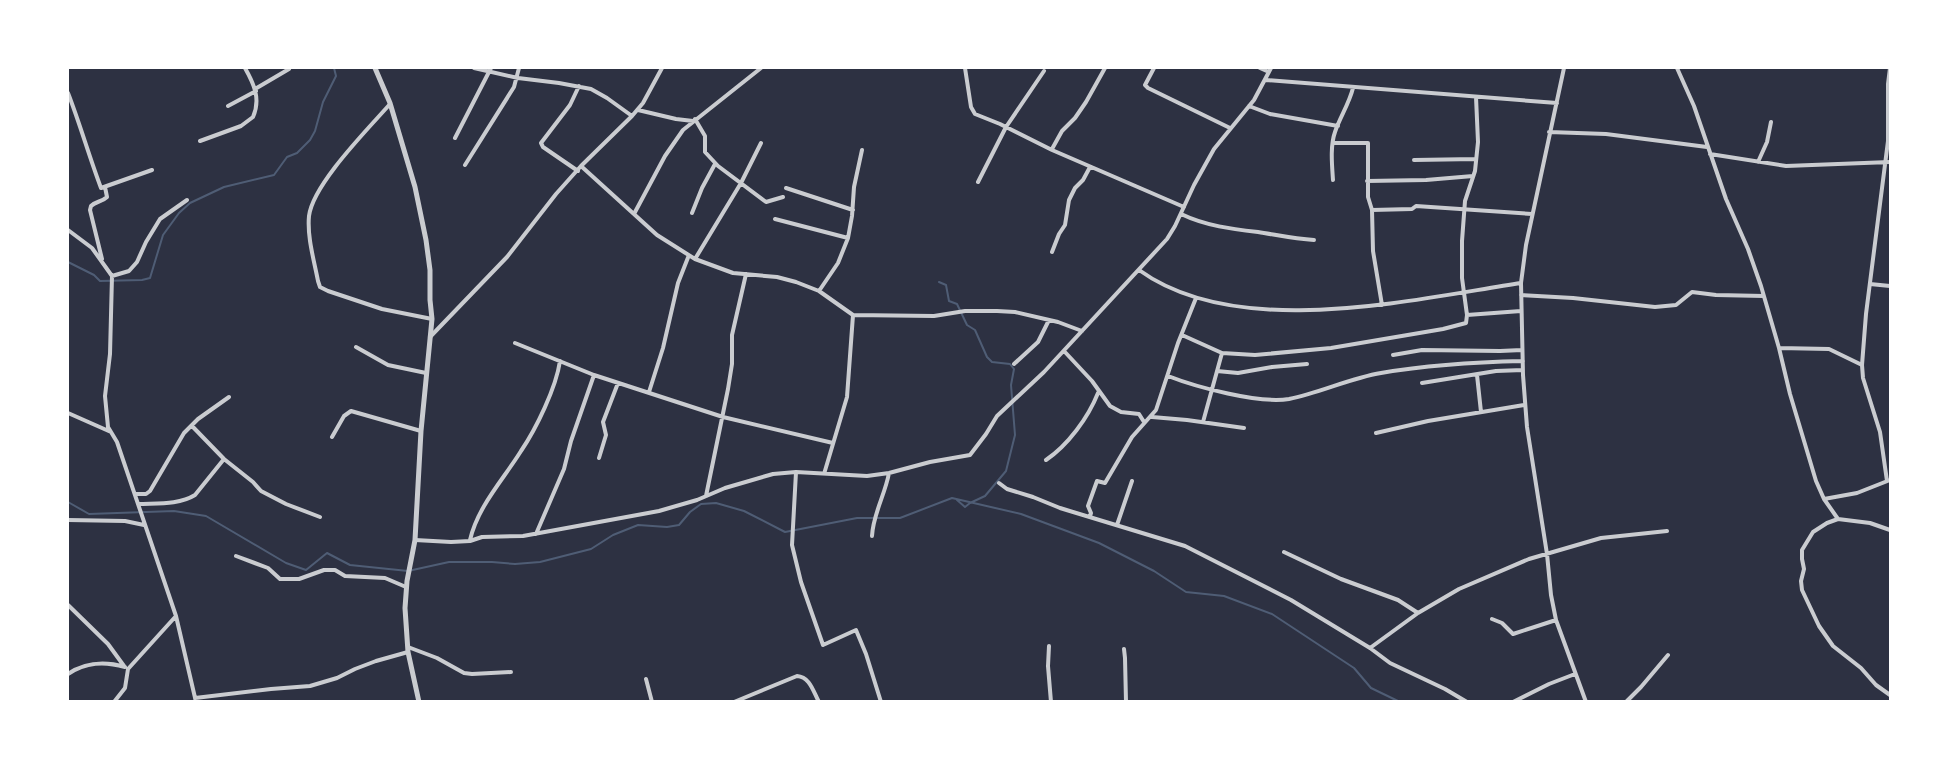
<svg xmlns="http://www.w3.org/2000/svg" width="1958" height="769" viewBox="0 0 1958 769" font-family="Montserrat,sans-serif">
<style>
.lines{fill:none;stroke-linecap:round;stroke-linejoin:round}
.stream{stroke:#4f5d75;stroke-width:2}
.minor{stroke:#caccd0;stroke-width:4}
.tertiary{stroke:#caccd0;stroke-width:5}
</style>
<rect width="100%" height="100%" fill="#2d3142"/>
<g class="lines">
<!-- stream -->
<path class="stream" d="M 68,262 L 94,275 L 100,281 L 142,280 L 150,278 L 163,235 L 179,213 L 190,203 L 224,187 L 274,175 L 287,157 L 297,153 L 310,140 L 315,131 L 323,102 L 336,76 L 334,68
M 939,282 L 946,285 L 949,301 L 957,304 L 967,325 L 975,330 L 987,357 L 992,362 L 1010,364 L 1014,369 L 1011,385 L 1015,435 L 1006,471 L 985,496 L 970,503 L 965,507 L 957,500
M 68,502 L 89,514 L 174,511 L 206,516 L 286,563 L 306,570 L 327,553 L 350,565 L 408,571 L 449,562 L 492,562 L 515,564 L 540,562 L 591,549 L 613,535 L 638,525 L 667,527 L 679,525 L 690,512 L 701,504 L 716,503 L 744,511 L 785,532 L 857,518 L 900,518 L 952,498 L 1021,514 L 1099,543 L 1154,571 L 1186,592 L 1224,596 L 1272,614 L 1354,668 L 1371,688 L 1400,702"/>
<!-- minor -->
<path class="minor" d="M 474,68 L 518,78 L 559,83 L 591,89 L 607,98 L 632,116
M 965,68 L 971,107 L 975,114 L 1000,124 L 1052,150 L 1184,207
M 1154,68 L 1145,85 L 1148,88 L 1230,128
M 1260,68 L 1269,72
M 1564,68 L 1526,245 L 1521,283 L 1523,375 L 1527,427 L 1547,554 L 1551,595 L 1556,620 L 1586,702
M 1677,68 L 1694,106 L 1726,199 L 1748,249 L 1761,286 L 1779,348 L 1790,394 L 1816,481 L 1824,499 L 1838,519 L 1870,523 L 1890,530
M 1266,80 L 1557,103
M 255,89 L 289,69
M 68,93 C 80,124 89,156 101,188 L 152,170
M 390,104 C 368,129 313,184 309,216 C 307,237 314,260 318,281 L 320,287 L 328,291 L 382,309 L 432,319
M 228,106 L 256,91
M 1249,106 L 1270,114 L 1338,126
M 638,110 L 676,119 L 693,121
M 695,119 L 705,136 L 705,152 L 718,166 L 766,202 L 783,197
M 1549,132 L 1606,134 L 1707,147
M 455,138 L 491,68
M 200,141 L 241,126 L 253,117 C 261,99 254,84 245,68
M 1333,143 L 1368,143 L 1368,197 L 1372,210 L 1373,251 L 1382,305
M 1052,149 L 1062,131 L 1075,118 L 1086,102 L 1105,68
M 1710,154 L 1786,166 L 1890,162
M 1414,160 L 1476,159
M 1758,162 L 1767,142 L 1771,122
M 465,165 L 514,87 L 519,68
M 581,166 L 657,235 L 695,259 L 733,273 L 777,277 L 796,282 L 819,291 L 853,315 L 934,316 L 965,311 L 997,311 L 1015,312 L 1058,322 L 1082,331
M 578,171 L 543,147 L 541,143 L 570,105 L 579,86
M 1333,180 C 1332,165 1330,146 1335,132 C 1340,117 1349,104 1353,88
M 1367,181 L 1426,180 L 1473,176
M 978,182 L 1006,127 L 1044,71
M 786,188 L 853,210
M 1372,210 L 1412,209 L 1416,206 L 1532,214
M 692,213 L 702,188 L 715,164
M 634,214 L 665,156 L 683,130 L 761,68
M 1181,214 C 1206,226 1232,229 1258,232 C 1277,235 1295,239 1314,240
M 775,219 L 848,238
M 68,230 L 92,248 L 112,276 L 110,354 L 105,396 L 108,427 L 117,442 L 176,616 L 196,702
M 1052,252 L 1059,234 L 1065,225 L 1069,200 L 1075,188 L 1083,180 L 1090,167
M 102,259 L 90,210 L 91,206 C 96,201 102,202 107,197 L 105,187
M 695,259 L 741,183 L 761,143
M 1139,270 C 1237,341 1409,300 1521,283
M 112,276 L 129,271 L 137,262 L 146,242 L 160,219 L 187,200
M 1870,284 L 1890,286
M 819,291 L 838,263 L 848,238 L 852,216 L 854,187 L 862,150
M 1521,295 L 1573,298 L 1655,307 L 1676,305 L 1692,292 L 1716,295 L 1764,296
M 1467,315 L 1521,311
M 1182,335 L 1222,353 L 1255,355 L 1331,348 L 1443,329 L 1466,323 L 1467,315 L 1462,278 L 1462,241 L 1465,201 L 1475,171 L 1478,142 L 1476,97
M 430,337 L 507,257 L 556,194 L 581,166 L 632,116 L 643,103 L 662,68
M 515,343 L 594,375 L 723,417 L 833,443
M 356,347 L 388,365 L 426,373
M 1779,348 L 1829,349 L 1862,365
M 1064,351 L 1092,381 L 1110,406 L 1121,412 L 1139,414 L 1144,422
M 1393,355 L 1422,350 L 1500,351 L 1522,350
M 1014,364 L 1038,342 L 1049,320
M 1217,371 L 1238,373 L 1272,367 L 1307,364
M 1477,375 L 1481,412
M 1168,376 C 1196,387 1259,404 1289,399 C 1320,393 1350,378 1381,373 C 1427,365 1476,362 1523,361
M 1422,383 L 1496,371 L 1523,370
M 649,392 L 663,348 L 678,283 L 689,255
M 68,413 L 111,432
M 1152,417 L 1187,420 L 1244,428
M 1203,422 L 1222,353
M 192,426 L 224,459 L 253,482 L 261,491 L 286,504 L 320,517
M 1376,433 L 1428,421 L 1524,405
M 332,437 L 344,416 L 351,411 L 421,431
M 599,458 L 606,435 L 603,422 L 618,383
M 1046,460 C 1068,445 1088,418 1098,393
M 796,472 L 792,545 L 801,582 L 823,645 L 856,630 L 866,654 L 881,702
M 824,474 L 847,397 L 853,315
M 1887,481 L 1880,432 L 1863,378 L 1862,365 L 1866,314 L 1888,141 L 1888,84 L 1890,68
M 999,483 L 1007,489 L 1033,497 L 1060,508 L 1185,546 L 1291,600 L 1370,648 L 1390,663 L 1445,689 L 1467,702
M 135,494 L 146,494 L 150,491 L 184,433 L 198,419 L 229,397
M 706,496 L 728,389 L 732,364 L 732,335 L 746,274
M 1824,499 L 1857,493 L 1890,480
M 138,504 C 157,503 179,505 195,495 L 224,459
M 1090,516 L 1091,513 L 1088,506 L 1097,481 L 1105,483 L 1132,437 L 1156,410 L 1178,343 L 1196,298
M 1838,519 L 1827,523 L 1813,532 L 1802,550 L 1802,559 L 1804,569 L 1801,581 L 1802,590 L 1819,626 L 1833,646 L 1861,668 L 1876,685 L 1890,695
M 68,520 L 125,521 L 144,525
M 1117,525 L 1132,481
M 536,534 L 564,469 L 571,441 L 594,375
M 872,536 C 873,514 885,495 889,473
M 415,540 L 451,542 L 470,541 L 482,537 L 523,536 L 659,511 L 697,500 L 725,488 L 773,474 L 796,472 L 867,476 L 889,473 L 930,462 L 970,455 L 986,434 L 997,416 L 1044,372 L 1167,239 L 1175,226 L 1194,185 L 1214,149 L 1254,100 L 1271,68
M 470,540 C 478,506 503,480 521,451 C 536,429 556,388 560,361
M 1284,552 L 1341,579 L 1398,600 L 1418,613
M 236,556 L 268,568 L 280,579 L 299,579 L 324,570 L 335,570 L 345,576 L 385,578 L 406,587
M 68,605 L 108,644 L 124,666
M 1492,619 L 1502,623 L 1513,634 L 1556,620
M 1049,646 L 1048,666 L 1051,702
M 408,647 L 437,658 L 464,673 L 472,674 L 511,672
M 1370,648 L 1418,613 L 1459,589 L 1529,559 L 1601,538 L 1667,531
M 1124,649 L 1125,658 L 1126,702
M 128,669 L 176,616
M 68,674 C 86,662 104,661 125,667
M 646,679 L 652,702
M 195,698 L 271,689 L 310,686 L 337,678 L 355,669 L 376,661 L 408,652
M 114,702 L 125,688 L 128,669
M 734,702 L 797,676 C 810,677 813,691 819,702
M 1513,702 L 1549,684 L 1575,674
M 1626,702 L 1641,687 L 1668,655"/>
<!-- tertiary -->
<path class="tertiary" d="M 375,68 L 390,103 L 415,187 L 426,240 L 430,270 L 430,300 L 432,319 L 421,431 L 415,540 L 407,581 L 405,608 L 408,652 L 419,702"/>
</g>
<!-- border -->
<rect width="1958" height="769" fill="none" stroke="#ffffff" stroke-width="138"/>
</svg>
